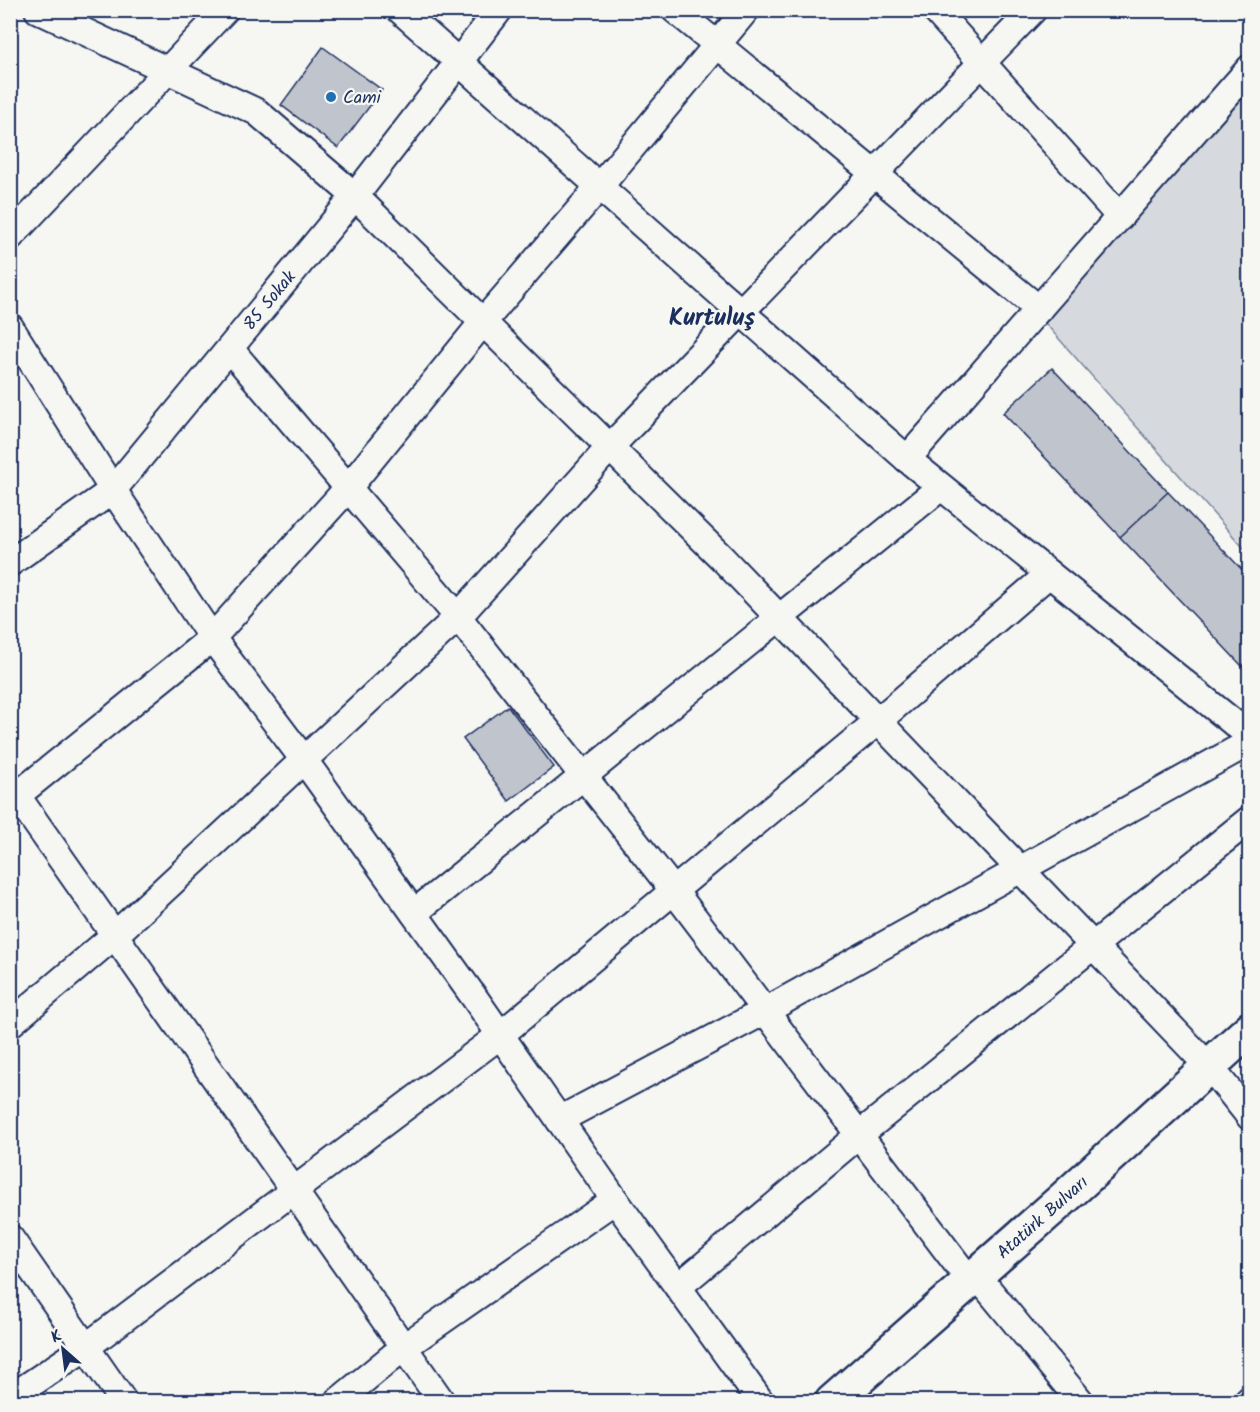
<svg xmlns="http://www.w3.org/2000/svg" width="1260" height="1412" viewBox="0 0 1260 1412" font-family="Kalam,sans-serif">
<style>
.green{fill:#d6d9dd;stroke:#78849e;stroke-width:1.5}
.building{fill:#c0c4cd;stroke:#1b2f5e;stroke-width:1.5}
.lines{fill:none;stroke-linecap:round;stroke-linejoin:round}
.minor-casing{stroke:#1b2f5e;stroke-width:30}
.secondary-casing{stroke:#1b2f5e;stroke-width:38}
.minor{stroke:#f6f6f2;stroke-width:26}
.secondary{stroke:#f6f6f2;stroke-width:33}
.poi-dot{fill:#1f6fb2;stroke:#f6f6f2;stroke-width:2}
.labels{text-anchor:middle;stroke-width:4.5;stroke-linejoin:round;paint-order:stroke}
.poi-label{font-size:18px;fill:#1b2f5e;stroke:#f6f6f2;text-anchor:start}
.street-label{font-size:18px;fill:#1b2f5e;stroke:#f6f6f2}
.district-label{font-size:24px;font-weight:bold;fill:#1b2f5e;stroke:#f6f6f2}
</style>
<rect width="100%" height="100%" fill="#f6f6f2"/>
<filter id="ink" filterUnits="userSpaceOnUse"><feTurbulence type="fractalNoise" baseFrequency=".0167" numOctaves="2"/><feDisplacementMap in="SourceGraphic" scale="12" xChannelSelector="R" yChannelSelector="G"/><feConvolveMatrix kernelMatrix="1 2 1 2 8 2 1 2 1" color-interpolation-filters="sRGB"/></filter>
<g filter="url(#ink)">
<!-- green -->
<path class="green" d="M 1249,79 L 1249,554 L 1045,323 L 1126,223 Z"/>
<!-- building -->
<path class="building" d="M 323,47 L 382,90 L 338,148 L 281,105 Z
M 1052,368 L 1168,492 L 1120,537 L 1003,413 Z
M 1168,492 L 1250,578 L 1250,659 L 1242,666 L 1120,537 Z
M 1250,659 L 1250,675 L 1242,666 Z
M 508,706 L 554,767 L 509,801 L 463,739 Z"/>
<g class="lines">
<!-- minor casing -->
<g class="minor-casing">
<g id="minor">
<path d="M 38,10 L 257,112 L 355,196 L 722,558 L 1215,1073 L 1250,1117"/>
<path d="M 400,10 L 907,459 L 1250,736"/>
<path d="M 675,10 L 1039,309"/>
<path d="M 935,10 L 1120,217"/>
<path d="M 10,237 L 225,10"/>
<path d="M 10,327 L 113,490 L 212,638 L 304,760 L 474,997 L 615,1200 L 761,1402"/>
<path d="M 230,349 L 458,617 L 674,891 L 970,1281"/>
<path d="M 907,459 L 1250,68"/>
<path id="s1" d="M 10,563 L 113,490 L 355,196 L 499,10"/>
<path d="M 10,786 L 442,1402"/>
<path d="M 10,801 L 212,638 L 348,488 L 483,322 L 599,187 L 746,10"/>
<path d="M 414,913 L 941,487"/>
<path d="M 10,1024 L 115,935 L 458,617 L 610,447 L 1033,10"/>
<path d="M 559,1120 L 765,1011 L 1250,742"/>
<path d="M 10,1238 L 124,1402"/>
<path d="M 983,1283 L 1081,1402"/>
<path d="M 678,1287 L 859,1135 L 1250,819"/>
<path d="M 10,1398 L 86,1347 L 499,1036 L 878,721 L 1049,574"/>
<path d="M 337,1402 L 404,1347 L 615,1200"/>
<path d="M 1247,1402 L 1250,1399"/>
</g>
</g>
<!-- secondary casing -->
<g class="secondary-casing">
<g id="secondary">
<path id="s2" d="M 832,1402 L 1063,1199 L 1250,1029"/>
</g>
</g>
<!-- minor -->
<use href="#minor" class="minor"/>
<!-- secondary -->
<use href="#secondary" class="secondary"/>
</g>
</g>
<!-- markers -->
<circle class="poi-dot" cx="331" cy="97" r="6"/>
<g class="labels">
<!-- poi labels -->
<g class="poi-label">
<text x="343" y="103">Cami</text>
</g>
<!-- street labels -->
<g class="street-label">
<text dy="6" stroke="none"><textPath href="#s1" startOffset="372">85 Sokak</textPath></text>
<text dy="6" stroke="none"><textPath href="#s2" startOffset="280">Atatürk Bulvarı</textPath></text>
</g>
<!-- district labels -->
<g class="district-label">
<text x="712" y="325">Kurtuluş</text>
</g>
</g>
<!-- margin -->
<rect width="1260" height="1412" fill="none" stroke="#f6f6f2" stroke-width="36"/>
<rect x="18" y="18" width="1224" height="1376" fill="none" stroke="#1b2f5e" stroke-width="2" filter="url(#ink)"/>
<!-- north arrow -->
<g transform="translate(63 1349) rotate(332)" stroke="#f6f6f2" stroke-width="4.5" paint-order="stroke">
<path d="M0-4.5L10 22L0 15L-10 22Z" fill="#1b2f5e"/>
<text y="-9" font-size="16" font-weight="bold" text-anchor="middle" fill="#1b2f5e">K</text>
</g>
</svg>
